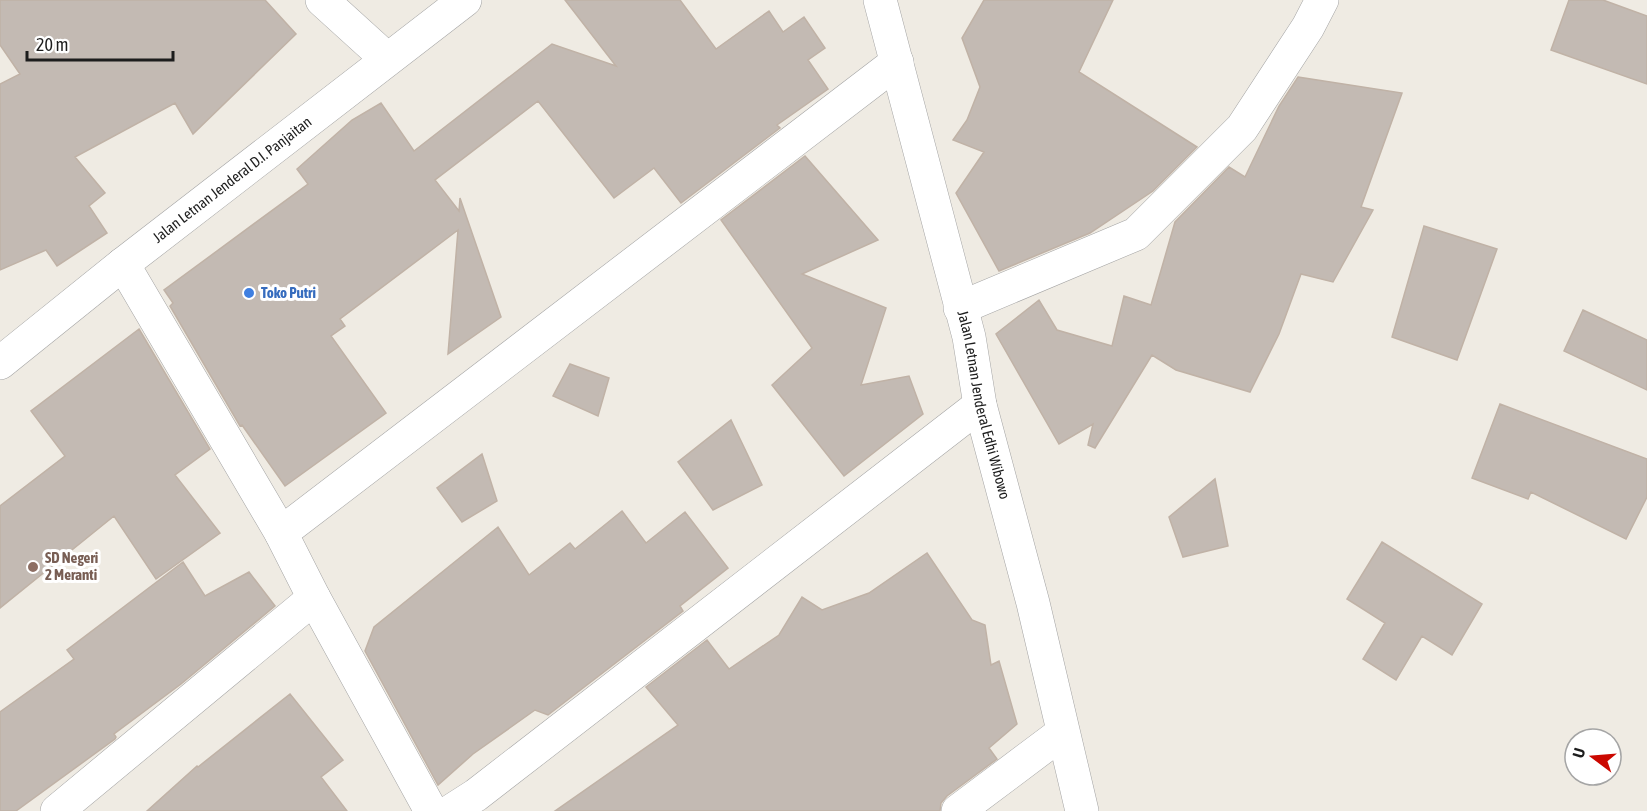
<svg xmlns="http://www.w3.org/2000/svg" width="1647" height="811" viewBox="0 0 1647 811" font-family="'Asap Condensed',sans-serif">
<style>
.building{fill:#c3bab3;stroke:#c0b2a6;stroke-width:1.5}
.lines{fill:none;stroke-linecap:round;stroke-linejoin:round}
.minor-casing{stroke:#a4a4a4;stroke-width:34}
.minor{stroke:#fff;stroke-width:33}
.shop-dot{fill:#3f7fe0;stroke:#fff;stroke-width:2}
.education-dot{fill:#8d6e63;stroke:#fff;stroke-width:2}
.labels{text-anchor:middle;stroke-width:6;stroke-linejoin:round;paint-order:stroke}
.street-label{font-size:15px;fill:#1d1d1d;stroke:#fff}
.shop-label{font-size:15px;font-weight:bold;fill:#366cbe;stroke:#fff;text-anchor:start}
.education-label{font-size:15px;font-weight:bold;fill:#785e54;stroke:#fff;text-anchor:start}
</style>
<rect width="100%" height="100%" fill="#efebe3"/>
<!-- building -->
<path class="building" d="M 0,0 L 265,0 L 296,34 L 193,134 L 175,103 L 75,157 L 105,193 L 89,206 L 107,233 L 57,266 L 46,250 L 0,270 L 0,84 L 20,74 L 0,45 Z
M 565,0 L 680,0 L 716,49 L 769,11 L 783,32 L 804,17 L 825,48 L 808,60 L 828,89 L 777,125 L 780,128 L 681,203 L 654,168 L 614,198 L 538,101 L 435,180 L 459,211 L 460,198 L 501,317 L 448,354 L 458,230 L 340,319 L 345,326 L 331,336 L 386,413 L 285,486 L 242,425 L 240,426 L 170,306 L 173,303 L 164,290 L 308,184 L 297,169 L 352,120 L 381,103 L 414,151 L 552,44 L 616,66 Z
M 984,0 L 1113,0 L 1079,72 L 1197,147 L 1153,191 L 1090,233 L 999,271 L 956,193 L 984,152 L 953,140 L 967,120 L 980,87 L 962,38 Z
M 1569,0 L 1603,0 L 1647,16 L 1647,84 L 1551,50 Z
M 1298,77 L 1402,93 L 1361,207 L 1373,210 L 1333,282 L 1301,274 L 1279,334 L 1250,392 L 1176,370 L 1152,355 L 1095,448 L 1088,445 L 1093,424 L 1059,444 L 996,334 L 1039,300 L 1057,330 L 1112,346 L 1124,296 L 1151,305 L 1175,222 L 1229,167 L 1245,177 L 1279,106 Z
M 805,156 L 878,240 L 802,274 L 886,308 L 861,385 L 909,376 L 923,414 L 844,476 L 772,385 L 812,348 L 721,220 Z
M 1424,226 L 1497,249 L 1457,360 L 1392,337 Z
M 1583,310 L 1647,340 L 1647,390 L 1564,351 Z
M 139,329 L 210,449 L 175,475 L 220,533 L 156,579 L 114,516 L 0,608 L 0,506 L 65,456 L 31,411 Z
M 570,364 L 609,378 L 598,416 L 553,396 Z
M 1500,404 L 1647,459 L 1647,497 L 1626,539 L 1531,492 L 1528,499 L 1472,478 Z
M 731,420 L 762,485 L 713,510 L 678,462 Z
M 482,454 L 497,501 L 462,522 L 437,488 Z
M 1215,479 L 1228,546 L 1183,557 L 1169,517 Z
M 622,511 L 646,543 L 685,512 L 728,568 L 680,606 L 683,611 L 548,715 L 535,710 L 473,754 L 438,785 L 365,651 L 374,627 L 498,527 L 529,575 L 570,543 L 575,549 Z
M 1382,542 L 1482,604 L 1452,655 L 1422,636 L 1396,680 L 1363,659 L 1385,623 L 1347,599 Z
M 927,553 L 972,620 L 985,625 L 991,665 L 999,661 L 1017,724 L 989,748 L 997,759 L 947,796 L 941,803 L 940,811 L 555,811 L 678,725 L 646,687 L 707,640 L 729,669 L 779,635 L 802,597 L 822,610 L 869,593 Z
M 183,562 L 205,596 L 249,572 L 275,606 L 181,684 L 114,734 L 116,737 L 115,739 L 16,811 L 0,811 L 0,712 L 74,659 L 67,650 Z
M 290,694 L 343,760 L 321,777 L 347,811 L 147,811 L 197,766 L 198,767 Z"/>
<g class="lines">
<!-- minor casing -->
<g class="minor-casing">
<g id="minor">
<path d="M 322,0 L 387,59"/>
<path id="s1" d="M 880,0 L 969,337 L 980,405 L 1033,603 L 1082,811"/>
<path d="M 123,264 L 281,533 L 314,598 L 431,811"/>
<path d="M 960,308 L 1136,234 L 1242,128 L 1308,27 L 1322,0"/>
<path id="s2" d="M 0,363 L 123,264 L 465,0"/>
<path d="M 281,533 L 897,62"/>
<path d="M 57,811 L 314,598"/>
<path d="M 451,811 L 476,795 L 980,405"/>
<path d="M 958,811 L 1062,733"/>
</g>
</g>
<!-- minor -->
<use href="#minor" class="minor"/>
</g>
<!-- markers -->
<circle class="shop-dot" cx="249" cy="293" r="6"/>
<circle class="education-dot" cx="33" cy="567" r="6"/>
<g class="labels">
<!-- street labels -->
<g class="street-label">
<text dy="5" stroke="none"><textPath href="#s2" startOffset="296">Jalan Letnan Jenderal D.I. Panjaitan</textPath></text>
<text dy="5" stroke="none"><textPath href="#s1" startOffset="418">Jalan Letnan Jenderal Edhi Wibowo</textPath></text>
</g>
<!-- shop labels -->
<g class="shop-label">
<text x="261" y="298">Toko Putri</text>
</g>
<!-- education labels -->
<g class="education-label">
<text x="45" y="563">SD Negeri<tspan x="45" dy="17">2 Meranti</tspan></text>
</g>
</g>
<!-- north arrow -->
<g transform="translate(1593 757) rotate(286)"><circle r="28" fill="#ffffff" stroke="#a5a5a5" stroke-width="1.5"/>
<path d="M0-4.5L10 22L0 15L-10 22Z" fill="#cb0800"/>
<text y="-9" font-size="16" font-weight="bold" text-anchor="middle" fill="#1d1d1d">U</text>
</g>
<!-- scale -->
<path d="M27 51v9h146v-9" fill="none" stroke="#1d1d1d" stroke-width="3"/>
<text x="36" y="51" font-size="18" fill="#1d1d1d" stroke="#ffffff" stroke-width="4.5" paint-order="stroke">20 m</text>
</svg>
